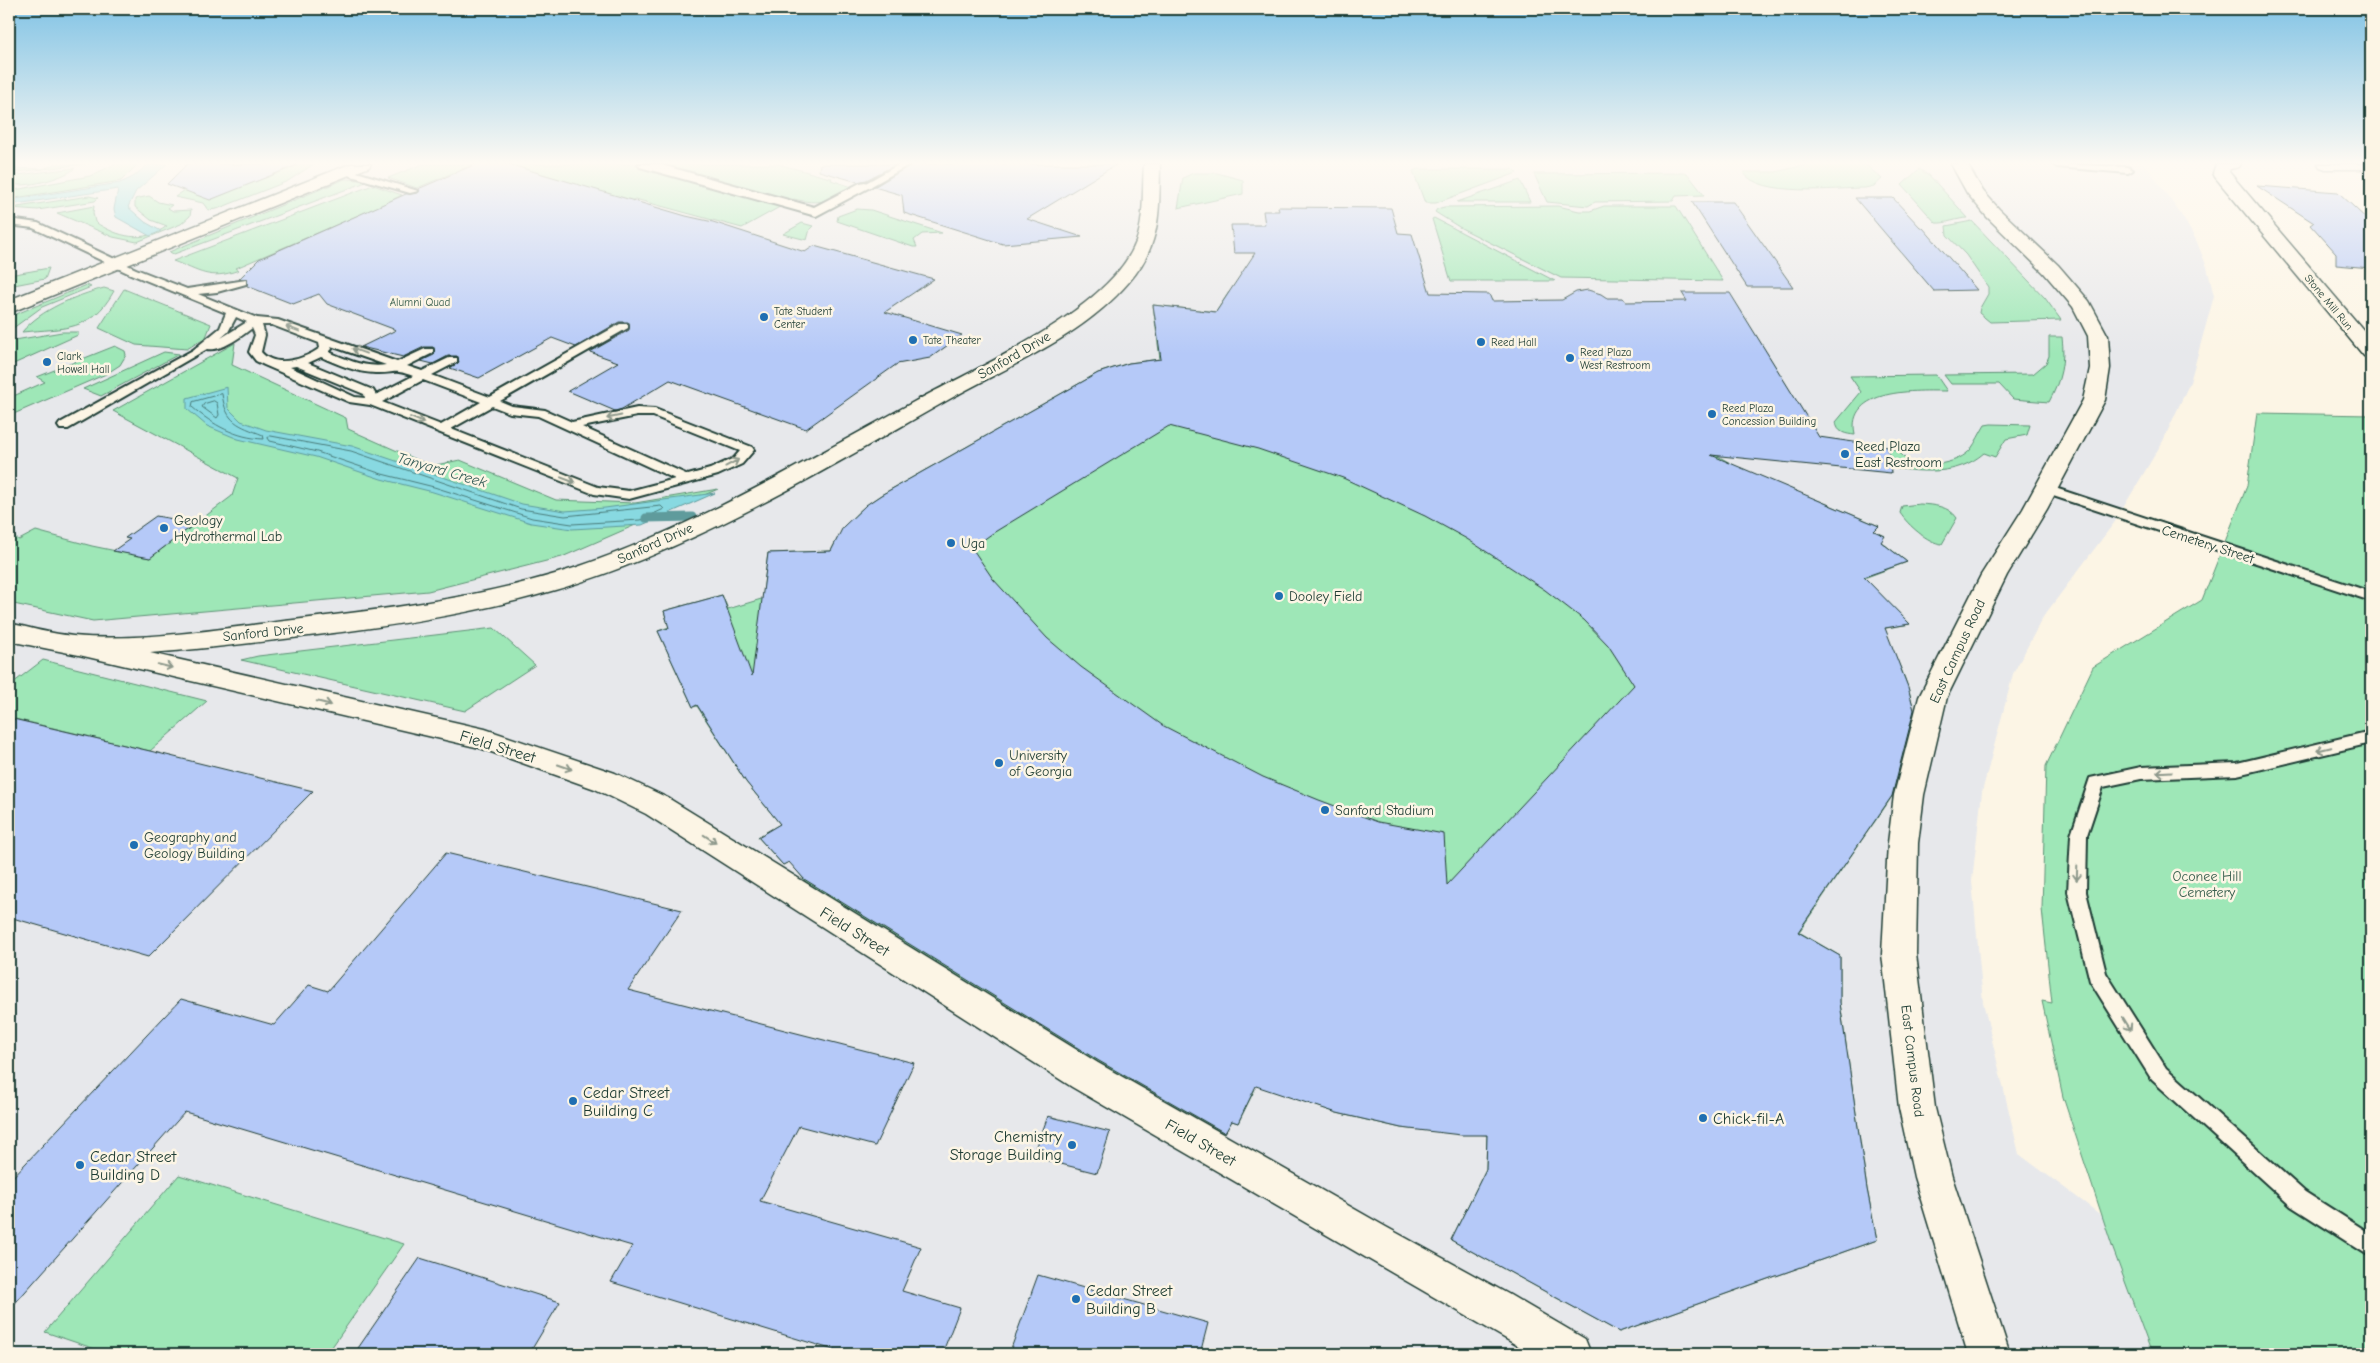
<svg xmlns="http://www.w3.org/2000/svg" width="2380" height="1363" viewBox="0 0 2380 1363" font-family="'Comic Neue',sans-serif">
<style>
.built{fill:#e7e8eb}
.green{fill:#9ee7b7;stroke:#5e9276}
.water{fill:#88d9e1;stroke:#5e9b9c}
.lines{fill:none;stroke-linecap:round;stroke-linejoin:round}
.shore{stroke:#497b79;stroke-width:1}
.stream{stroke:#5e9b9c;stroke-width:9}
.building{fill:#b5c9f8;stroke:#1f3d34;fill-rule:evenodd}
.service-casing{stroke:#1f3d34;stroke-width:4}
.pedestrian-casing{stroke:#1f3d34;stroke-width:4}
.minor-casing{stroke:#1f3d34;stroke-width:3}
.secondary-casing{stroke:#1f3d34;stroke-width:3}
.service{fill:#fcf5e5;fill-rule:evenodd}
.pedestrian{fill:#fcf5e5;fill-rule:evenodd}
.minor{fill:#fcf5e5;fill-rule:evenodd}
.secondary{fill:#fcf5e5;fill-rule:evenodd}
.oneway{stroke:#8e998c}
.poi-dot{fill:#1f6fb2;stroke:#fcf5e5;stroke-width:2}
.labels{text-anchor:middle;stroke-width:5;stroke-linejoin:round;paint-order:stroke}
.far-park-label{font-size:11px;fill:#385f4e;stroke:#fcf5e5}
.far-street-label{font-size:11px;fill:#1f3d34;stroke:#fcf5e5}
.far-poi-label{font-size:11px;fill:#1f3d34;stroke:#fcf5e5;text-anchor:start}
.street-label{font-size:14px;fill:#1f3d34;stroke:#fcf5e5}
.poi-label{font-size:14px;fill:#1f3d34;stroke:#fcf5e5;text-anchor:start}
.park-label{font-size:14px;fill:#385f4e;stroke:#fcf5e5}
.water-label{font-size:15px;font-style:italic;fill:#345c57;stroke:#fcf5e5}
.near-street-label{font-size:16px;fill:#1f3d34;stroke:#fcf5e5}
.near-poi-label{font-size:16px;fill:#1f3d34;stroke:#fcf5e5;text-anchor:start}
</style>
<rect width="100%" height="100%" fill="#fcf5e5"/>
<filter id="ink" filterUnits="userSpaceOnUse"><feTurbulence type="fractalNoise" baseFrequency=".02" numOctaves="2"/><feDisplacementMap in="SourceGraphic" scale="10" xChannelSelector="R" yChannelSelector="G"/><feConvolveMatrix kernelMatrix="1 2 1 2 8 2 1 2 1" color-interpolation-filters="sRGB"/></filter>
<g filter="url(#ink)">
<!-- built -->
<path class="built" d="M 9,164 L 2145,164 L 2182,216 L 2196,240 L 2207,267 L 2214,296 L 2190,382 L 2163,441 L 2114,523 L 2043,617 L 2013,674 L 1982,792 L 1972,881 L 1983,1002 L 2019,1154 L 2109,1221 L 2273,1354 L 9,1354 Z"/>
<!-- green -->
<path class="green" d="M 55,164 L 85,164 L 9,173 L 9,168 L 43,169 Z
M 115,164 L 138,164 L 121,181 L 9,199 L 9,191 L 90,176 Z
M 302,164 L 314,164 L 288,181 L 217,209 L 208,210 L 203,203 L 175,197 L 185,190 L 210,199 Z
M 423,164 L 474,164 L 417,188 L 388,178 Z
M 509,164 L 778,164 L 830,178 L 832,178 L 831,180 L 852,187 C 831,202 819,205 794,199 L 742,228 L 635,199 L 454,290 L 582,186 Z
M 1808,164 L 1865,164 L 1882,179 L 1874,186 L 1865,188 C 1836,188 1760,198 1743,172 L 1776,172 Z
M 75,168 C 67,177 22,190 9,183 L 9,176 Z
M 1417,169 L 1513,169 L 1517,173 L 1436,203 L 1425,203 L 1413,171 Z
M 1919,169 L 1929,175 L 1968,218 C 1958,218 1945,224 1936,223 L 1902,185 Z
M 1193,173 L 1217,173 L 1243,180 L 1243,194 L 1178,208 L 1183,178 Z
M 1687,173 L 1704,195 L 1676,196 L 1673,201 L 1595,202 L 1588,206 L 1547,202 L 1534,174 Z
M 345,179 L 360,180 L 366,182 L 174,254 L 169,252 Z
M 1520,180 L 1530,202 L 1457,202 Z
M 373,185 L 402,195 L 378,207 L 236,268 L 239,270 C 209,281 200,271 173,261 Z
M 89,196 L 98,198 L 95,201 L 38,210 L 11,208 Z
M 149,196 L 158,202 L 172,205 L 168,208 L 173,211 L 191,210 L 190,216 L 181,224 L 137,242 L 113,237 L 57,213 L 94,206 L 93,213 L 95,222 C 118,237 143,244 167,226 L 151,220 L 135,207 L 135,199 Z
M 1558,206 L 1579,211 L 1590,211 L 1604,206 L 1676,206 L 1723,281 L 1561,278 L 1459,227 L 1435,212 L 1437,209 L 1444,207 Z
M 857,209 L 871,210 L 942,233 L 922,234 L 914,240 L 917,247 L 913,247 L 837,221 L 838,216 Z
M 1434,218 L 1555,281 L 1451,281 L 1432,219 Z
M 1972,221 L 2045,298 L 2061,320 L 1990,322 L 1979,313 L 1980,308 L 1988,294 L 1988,287 L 1966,255 L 1947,235 L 1946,226 Z
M 802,223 L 813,226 L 810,229 L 807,240 L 783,234 Z
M 49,268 L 45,279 L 9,286 L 9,275 Z
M 87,285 L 91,287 L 42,307 L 9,331 L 9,317 Z
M 104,288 L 114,291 C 91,332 65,328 22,332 C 41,309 75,296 104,288 Z
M 124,289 L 211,324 L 206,337 L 187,349 L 136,345 L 99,328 Z
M 1229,292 L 1248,294 L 1700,446 L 1808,507 L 1815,499 L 1879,526 L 1874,531 L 1885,536 L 1880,541 L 1907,562 L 1864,578 L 1910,624 L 1880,629 C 1904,667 1929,726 1907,770 C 1896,793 1880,814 1866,834 C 1843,867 1821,900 1799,932 L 1840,956 L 1840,1003 L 1867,1189 L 1877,1240 L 1619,1332 L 1451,1240 L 1486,1169 L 1487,1135 L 1401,1128 L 1337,1113 L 1251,1083 L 1249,1086 L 1255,1089 L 1238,1123 L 1232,1121 L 1221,1139 L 1144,1097 L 811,889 L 790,861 L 783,865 L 758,837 L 780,824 L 746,782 L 697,706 L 693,707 L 658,631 L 669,627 L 664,611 L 722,595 L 728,609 L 768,597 L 764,585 L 768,553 L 831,551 C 844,525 856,511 881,495 L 1098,373 L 1129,363 L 1160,359 L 1153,305 L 1216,312 Z
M 62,332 L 78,332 L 78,335 L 9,366 L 9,341 Z
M 2049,337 L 2062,337 C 2065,361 2061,380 2049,402 L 2013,399 L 1999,384 L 1951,384 L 1944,375 L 2033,374 L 2046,363 L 2049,356 Z
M 235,343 L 232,365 L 346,418 L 348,429 L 431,466 L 460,460 L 556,500 L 635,503 L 718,489 L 562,557 L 428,591 L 93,621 L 9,603 L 9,534 L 19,540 L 36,531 L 92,546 L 150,558 L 232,496 L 238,478 L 113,411 Z
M 115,346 L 125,351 L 126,355 L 120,365 L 106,374 L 9,416 L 9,398 L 45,382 L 37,377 Z
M 164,352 L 179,354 L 101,396 L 83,389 Z
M 1936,375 L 1947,391 C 1917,391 1845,387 1855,435 C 1846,434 1837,433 1836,422 L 1861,392 L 1850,376 Z
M 2257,413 L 2371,415 L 2371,1354 L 2152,1354 L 2113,1249 L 2063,1097 L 2042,1001 L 2052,1003 L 2042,909 L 2046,766 L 2093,667 L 2202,600 L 2247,486 Z
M 1991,424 L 2030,425 L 2027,435 L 2006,439 L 1995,457 L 1984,453 C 1957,476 1924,472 1891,468 L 1888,447 L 1898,451 L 1911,464 C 1928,467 1959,464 1971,449 C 1976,442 1980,433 1985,425 Z
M 1920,504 C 1934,505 1949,506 1957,518 L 1942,544 C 1928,543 1908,525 1900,513 L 1902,506 Z
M 494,628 L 535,665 L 465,711 L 241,660 L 258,656 Z
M 43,660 L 207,701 L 150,751 L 15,719 L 9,724 L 9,686 Z
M 179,1175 L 404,1244 L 327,1354 L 110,1354 L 45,1332 Z"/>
<!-- water -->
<path class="water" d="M 149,164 L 167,164 L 136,191 L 128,207 L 145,222 L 161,231 L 150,236 L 116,217 L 114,209 L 118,189 L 9,205 L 9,200 L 120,183 L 133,177 Z
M 227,387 L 228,408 L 241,421 L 266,430 L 352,446 L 522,504 L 565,511 L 605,508 L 715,493 L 642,525 L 572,529 L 531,523 L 433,492 L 381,479 L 316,457 L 238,439 L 207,426 L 187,409 L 187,398 Z"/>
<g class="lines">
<!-- shore -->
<path class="shore" d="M 222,394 C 226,423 238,425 263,435 L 264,439 C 236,438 213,425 192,407 L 193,402 Z
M 214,401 L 217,403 L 219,415 L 217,418 L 202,407 L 204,404 Z
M 271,436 L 351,451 L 521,509 L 565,516 L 661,506 L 664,509 L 640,520 L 572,524 L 532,518 L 434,487 L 382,474 L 317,452 L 270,441 L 268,438 Z"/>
<!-- stream -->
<path class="stream" d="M 646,518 L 692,517"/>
</g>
<!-- building -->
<path class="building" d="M 187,164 L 297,164 L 297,165 L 210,200 L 167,184 Z
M 476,164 L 508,164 L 686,216 L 713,222 L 805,252 L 814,246 L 934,279 L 885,312 L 962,335 L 930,358 L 897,364 L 806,429 L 670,380 L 622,409 L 615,411 L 568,391 L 618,362 L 590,352 L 629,330 L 628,322 L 619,322 L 576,347 L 552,338 L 479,378 L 450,368 L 459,362 L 457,356 L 448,356 L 433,364 L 421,361 L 434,355 L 433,347 L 424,347 L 403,357 L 361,347 L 396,330 L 327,304 L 319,294 L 293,304 L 247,286 L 247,279 L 239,279 L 259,259 L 406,194 L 418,193 L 420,190 L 418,189 Z
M 820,164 L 897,164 L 866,180 L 858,182 L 819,171 Z
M 912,164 L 1117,164 L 1027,219 L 1082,237 L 1003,244 L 904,213 L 902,195 L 874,187 Z
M 2257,186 L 2338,192 L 2371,223 L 2371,268 L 2336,265 L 2336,253 L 2311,225 L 2314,223 Z
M 1855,198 L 1893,198 L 1920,227 L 1923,228 L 1977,290 L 1934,291 Z
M 1692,202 L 1733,202 L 1793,287 L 1747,287 Z
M 1278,207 L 1391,208 L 1398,233 L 1412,234 L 1430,293 L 1489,294 L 1492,301 L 1562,300 L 1576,292 L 1588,290 L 1601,294 L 1607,298 L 1623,298 L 1626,302 L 1687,301 L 1682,293 L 1730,293 L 1819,437 L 1888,447 L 1891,473 L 1711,455 L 1879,526 L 1874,531 L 1885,536 L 1881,542 L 1907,562 L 1864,577 L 1910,624 L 1885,628 L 1908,687 L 1914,710 L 1892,796 L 1798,932 L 1840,956 L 1840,1003 L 1867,1189 L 1877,1240 L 1619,1332 L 1451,1240 L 1486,1169 L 1487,1135 L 1461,1135 L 1401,1128 L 1337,1113 L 1256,1086 L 1238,1123 L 1232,1121 L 1225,1133 L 1099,1061 L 804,879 L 789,862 L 783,865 L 758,837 L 780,824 L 746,782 L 697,705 L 693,707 L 658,631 L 669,628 L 664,611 L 722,595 L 752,676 L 768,553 L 831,551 L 843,527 L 866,505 L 881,495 L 1098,373 L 1129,363 L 1161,359 L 1153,305 L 1216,312 L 1255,253 L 1234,253 L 1231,225 L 1265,225 L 1263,211 L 1279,211 ZM 1169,426 L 1258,449 L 1343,478 L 1425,516 L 1467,539 L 1545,590 L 1584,620 L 1608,645 L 1634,685 L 1447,885 L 1444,834 L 1378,822 L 1319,800 L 1263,777 L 1162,725 L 1081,667 L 1047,638 L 993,579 L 972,548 L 993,533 Z
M 156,516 L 196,523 L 150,558 L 113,551 L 130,539 L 125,538 Z
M 9,718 L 150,751 L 313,791 L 148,957 L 9,917 Z
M 446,853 L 682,910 L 628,990 L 914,1063 L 875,1146 L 799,1126 L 760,1201 L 921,1247 L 902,1291 L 960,1308 L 942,1354 L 847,1354 L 611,1282 L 632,1246 L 185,1112 L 9,1310 L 9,1181 L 181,999 L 274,1025 L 309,985 L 328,991 Z
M 1048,1116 L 1110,1132 L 1097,1173 L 1033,1157 Z
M 420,1258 L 462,1271 L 560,1302 L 529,1354 L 354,1354 Z
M 1038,1275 L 1208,1323 L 1200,1354 L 1009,1354 Z"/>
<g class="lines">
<!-- service casing -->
<g class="service-casing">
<path id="service" d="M 900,164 L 910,164 L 868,188 L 860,186 Z
M 2053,164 L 2128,167 L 2133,170 L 2128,173 L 2057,167 Z
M 341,169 L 347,169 L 418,191 L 410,193 L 341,173 Z
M 9,219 L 38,223 L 136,269 L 187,289 L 246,280 L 246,284 L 217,292 L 198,294 L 257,318 L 278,320 L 397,362 L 425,349 L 433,349 L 433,353 L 407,366 L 422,371 L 449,358 L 457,358 L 457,362 L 432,375 L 490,397 L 620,324 L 628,324 L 628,328 L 500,401 L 512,406 L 545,410 L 572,422 L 637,408 L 655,409 L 752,447 L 754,450 L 742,464 L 718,475 L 629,499 L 594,494 L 370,405 L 349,402 L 264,365 L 256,361 L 249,352 L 255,335 L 252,328 C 242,336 221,352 207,349 L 68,429 L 60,429 L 58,426 L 60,423 L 193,350 L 220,328 L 226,313 L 128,273 L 33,228 L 9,225 ZM 236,317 L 247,322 L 221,338 L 228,332 ZM 262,325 L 272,325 L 319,343 L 320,348 C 305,359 275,369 261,352 L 265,335 ZM 331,346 L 386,365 C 365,368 348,360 329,352 L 332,349 ZM 321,357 C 338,364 357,373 375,373 C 395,374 392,368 413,376 L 376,395 L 373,390 L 308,363 ZM 296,366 L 364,394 L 365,398 L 355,397 L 290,367 ZM 423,380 L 481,402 L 441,425 L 382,402 ZM 492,406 L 510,413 L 538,416 L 675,479 L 629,491 L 598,487 L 451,429 ZM 637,416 L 653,416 L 740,451 L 734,458 L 710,469 L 688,475 L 582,427 Z
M 2046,485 L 2371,592 L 2371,601 L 2041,492 L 2040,489 L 2041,486 Z
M 2371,731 L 2371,743 L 2237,775 L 2141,779 L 2103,787 L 2087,835 L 2086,892 L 2106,973 L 2166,1068 L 2305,1192 L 2371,1234 L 2371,1257 L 2291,1206 L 2152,1080 L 2090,981 L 2068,892 L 2071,835 L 2090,778 L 2141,767 L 2237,763 Z"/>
</g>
<!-- pedestrian casing -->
<g class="pedestrian-casing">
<path id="pedestrian" d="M 638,164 L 658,164 L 814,207 L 860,183 L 865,182 L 872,186 L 816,216 L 640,167 Z"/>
</g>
<!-- minor casing -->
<g class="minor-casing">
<path id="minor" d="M 1144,164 L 1160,164 C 1159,211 1162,244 1129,282 C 1084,335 1015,363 955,396 C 820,472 685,556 534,596 C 463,615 390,626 317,635 C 261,642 206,649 150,653 L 485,729 L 615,773 L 668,798 L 1098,1063 L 1386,1227 L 1510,1295 L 1585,1339 L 1591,1354 L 1532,1354 L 1072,1087 L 646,814 L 595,789 L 480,748 L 79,655 L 9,641 L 9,623 C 30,628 52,634 73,636 C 138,642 212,630 276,622 C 370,611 464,601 555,574 C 675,538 799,465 910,404 C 973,369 1110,311 1136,242 C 1145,218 1142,190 1144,164 Z
M 2216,164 L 2241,164 L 2239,167 L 2230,169 L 2229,172 L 2371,339 L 2371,358 L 2364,356 L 2215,177 L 2213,173 Z
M 2318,164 L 2371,164 L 2371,169 L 2326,169 L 2320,167 Z"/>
</g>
<!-- secondary casing -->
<g class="secondary-casing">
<path id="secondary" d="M 350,164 L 371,164 L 369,167 L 9,313 L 9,300 Z
M 1951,164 L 1967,164 L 1983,191 L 1999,209 L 2058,265 L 2089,301 L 2108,336 L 2110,368 L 2105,400 L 2047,509 L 2007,575 L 1947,697 L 1924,795 L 1918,843 L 1916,954 L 1935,1108 L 1952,1177 L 2010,1354 L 1968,1354 L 1914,1177 L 1899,1108 L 1882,954 L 1888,843 L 1894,795 L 1919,697 L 1981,575 L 2023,509 L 2083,400 L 2090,368 L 2088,336 L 2073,307 L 2044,273 L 1987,217 L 1967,193 Z"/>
</g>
<!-- service -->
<use href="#service" class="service"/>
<!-- pedestrian -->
<use href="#pedestrian" class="pedestrian"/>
<!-- minor -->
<use href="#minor" class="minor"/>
<!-- secondary -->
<use href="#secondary" class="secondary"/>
</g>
<!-- one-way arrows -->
<defs><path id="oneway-shaft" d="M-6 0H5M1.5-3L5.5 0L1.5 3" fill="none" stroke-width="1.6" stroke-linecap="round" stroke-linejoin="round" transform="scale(1.25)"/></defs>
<g class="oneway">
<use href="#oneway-shaft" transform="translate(293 329) rotate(-159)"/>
<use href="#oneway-shaft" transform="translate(359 351) rotate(-160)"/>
<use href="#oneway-shaft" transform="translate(614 417) rotate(168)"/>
<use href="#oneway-shaft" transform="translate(417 420) rotate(23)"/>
<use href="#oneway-shaft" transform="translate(732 463) rotate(-28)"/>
<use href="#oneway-shaft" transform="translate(568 480) rotate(21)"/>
<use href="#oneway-shaft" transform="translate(165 666) rotate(14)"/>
<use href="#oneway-shaft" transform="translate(324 703) rotate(13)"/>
<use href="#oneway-shaft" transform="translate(2324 749) rotate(167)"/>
<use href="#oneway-shaft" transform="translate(565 767) rotate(19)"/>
<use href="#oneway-shaft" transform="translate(2164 772) rotate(177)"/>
<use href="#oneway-shaft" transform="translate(710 839) rotate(33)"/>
<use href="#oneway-shaft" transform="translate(2077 873) rotate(92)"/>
<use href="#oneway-shaft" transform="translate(2127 1024) rotate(58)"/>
</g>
</g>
<!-- sky -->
<linearGradient id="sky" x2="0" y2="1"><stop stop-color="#81c3e5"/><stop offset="0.46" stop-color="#fefaf3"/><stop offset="1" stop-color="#fefaf3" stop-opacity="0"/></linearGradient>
<rect width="2380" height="354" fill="url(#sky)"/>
<!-- markers -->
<g class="poi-dot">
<circle cx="764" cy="317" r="5"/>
<circle cx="913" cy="340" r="5"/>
<circle cx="1481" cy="342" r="5"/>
<circle cx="1570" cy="358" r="5"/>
<circle cx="47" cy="362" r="5"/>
<circle cx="1712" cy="414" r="5"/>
<circle cx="1845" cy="454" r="5"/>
<circle cx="164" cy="528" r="5"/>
<circle cx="951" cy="543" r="5"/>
<circle cx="1279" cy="596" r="5"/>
<circle cx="999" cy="763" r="5"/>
<circle cx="1325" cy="810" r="5"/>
<circle cx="134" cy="845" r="5"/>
<circle cx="573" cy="1101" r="5"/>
<circle cx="1703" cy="1118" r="5"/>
<circle cx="1072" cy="1145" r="5"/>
<circle cx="80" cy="1165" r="5"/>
<circle cx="1076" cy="1299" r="5"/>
</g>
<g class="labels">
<!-- far-park labels -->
<g class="far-park-label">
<text x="420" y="306">Alumni Quad</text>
</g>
<!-- far-street labels -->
<g class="far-street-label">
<text transform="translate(2329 302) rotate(50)" y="4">Stone Mill Run</text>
</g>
<!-- far-poi labels -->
<g class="far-poi-label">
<text x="774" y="315">Tate Student<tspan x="774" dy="13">Center</tspan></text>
<text x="923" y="344">Tate Theater</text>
<text x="1491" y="346">Reed Hall</text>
<text x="1580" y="356">Reed Plaza<tspan x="1580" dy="13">West Restroom</tspan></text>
<text x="57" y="360">Clark<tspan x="57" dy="13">Howell Hall</tspan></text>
<text x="1722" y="412">Reed Plaza<tspan x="1722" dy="13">Concession Building</tspan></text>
</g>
<!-- street labels -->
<g class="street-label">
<text transform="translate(1014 355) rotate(-30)" y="5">Sanford Drive</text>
<text transform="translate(655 543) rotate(-24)" y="5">Sanford Drive</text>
<text transform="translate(2208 544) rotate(18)" y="5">Cemetery Street</text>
<text transform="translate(263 632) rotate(-6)" y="5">Sanford Drive</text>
<text transform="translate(1957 651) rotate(-65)" y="5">East Campus Road</text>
<text transform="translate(1913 1061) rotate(83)" y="5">East Campus Road</text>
</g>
<!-- poi labels -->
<g class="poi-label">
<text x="1855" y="451">Reed Plaza<tspan x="1855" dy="16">East Restroom</tspan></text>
<text x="174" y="525">Geology<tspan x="174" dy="16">Hydrothermal Lab</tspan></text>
<text x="961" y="548">Uga</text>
<text x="1289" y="601">Dooley Field</text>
<text x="1009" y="760">University<tspan x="1009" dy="16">of Georgia</tspan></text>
<text x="1335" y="815">Sanford Stadium</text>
<text x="144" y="842">Geography and<tspan x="144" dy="16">Geology Building</tspan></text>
</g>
<!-- park labels -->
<g class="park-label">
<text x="2207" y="881">Oconee Hill<tspan x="2207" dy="16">Cemetery</tspan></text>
</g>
<!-- water labels -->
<g class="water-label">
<text transform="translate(442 470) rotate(16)" y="5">Tanyard Creek</text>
</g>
<!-- near-street labels -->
<g class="near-street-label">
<text transform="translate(498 746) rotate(17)" y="6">Field Street</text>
<text transform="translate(855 931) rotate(32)" y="6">Field Street</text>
<text transform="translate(1201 1142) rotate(30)" y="6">Field Street</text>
</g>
<!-- near-poi labels -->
<g class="near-poi-label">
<text x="583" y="1098">Cedar Street<tspan x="583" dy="18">Building C</tspan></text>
<text x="1713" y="1124">Chick-fil-A</text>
<text x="1062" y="1142" text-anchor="end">Chemistry<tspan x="1062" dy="18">Storage Building</tspan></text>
<text x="90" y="1162">Cedar Street<tspan x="90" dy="18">Building D</tspan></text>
<text x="1086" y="1296">Cedar Street<tspan x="1086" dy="18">Building B</tspan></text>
</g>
</g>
<!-- margin -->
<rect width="2380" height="1363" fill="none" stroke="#fcf5e5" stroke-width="30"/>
<rect x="15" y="15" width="2350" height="1333" fill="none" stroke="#1f3d34" stroke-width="2" filter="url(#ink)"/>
</svg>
